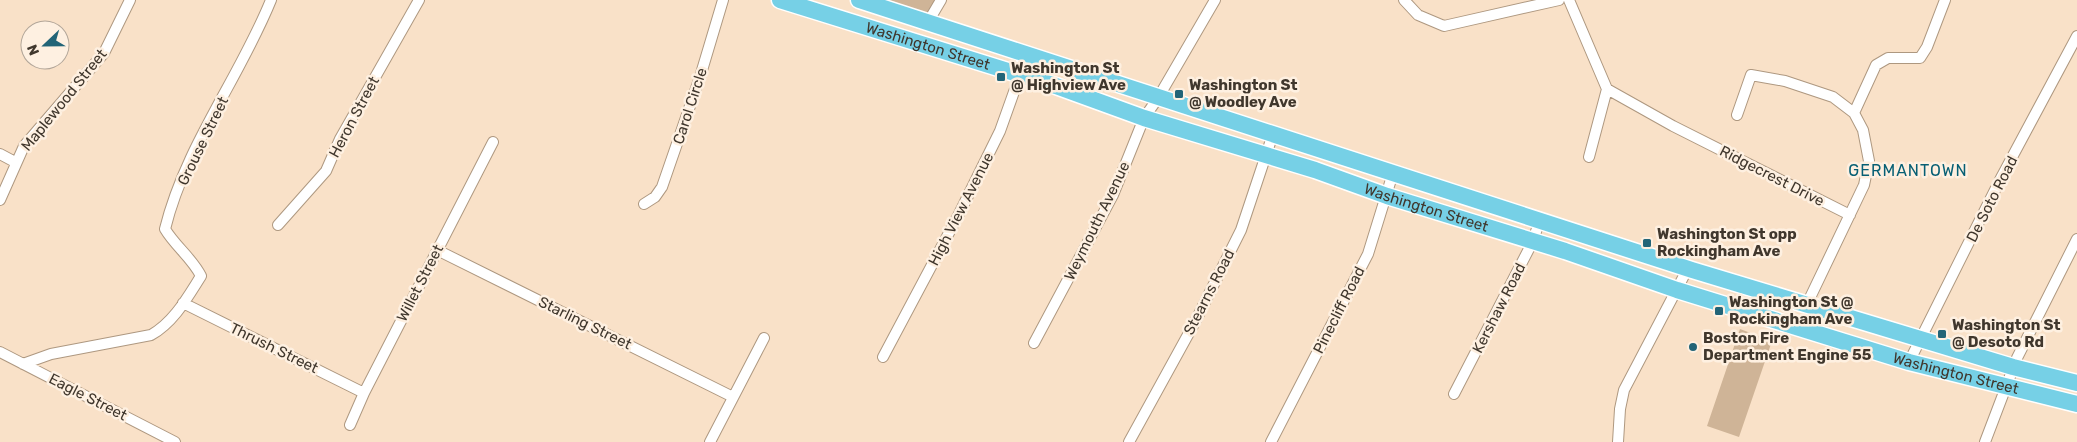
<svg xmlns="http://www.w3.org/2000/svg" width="2077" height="442" viewBox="0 0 2077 442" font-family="Rubik,sans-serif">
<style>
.green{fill:#cfb497}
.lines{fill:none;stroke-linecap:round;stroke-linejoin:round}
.minor-casing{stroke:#ae9880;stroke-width:12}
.primary-casing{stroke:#fff;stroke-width:19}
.minor{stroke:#fff;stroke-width:10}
.primary{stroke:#76d0e6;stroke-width:16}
.poi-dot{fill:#226477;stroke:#fef0e1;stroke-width:2}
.labels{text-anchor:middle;stroke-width:5;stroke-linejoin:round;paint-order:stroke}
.street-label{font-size:15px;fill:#40372d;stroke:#fef0e1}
.poi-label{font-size:15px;font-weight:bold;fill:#40372d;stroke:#fef0e1;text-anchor:start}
.neighbourhood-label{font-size:16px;letter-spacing:1px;fill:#075f74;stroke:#fef0e1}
</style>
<rect width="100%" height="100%" fill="#f9e1c8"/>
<!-- green -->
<path class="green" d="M 873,0 L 936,0 L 928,22 Z
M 1740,329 L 1772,341 L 1739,437 L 1707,426 Z"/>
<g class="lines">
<!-- minor casing -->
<g class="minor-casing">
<path id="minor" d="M 1404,0 L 1418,15 L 1444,26 L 1559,0
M 1569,0 L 1607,89 L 1589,157
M 928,22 L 941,0
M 1607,89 L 1673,126 L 1850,215
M 1854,113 L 1876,65 L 1888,58 L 1920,58 L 1927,47 L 1945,0
M 1737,115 L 1751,75 L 1785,81 L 1833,97 L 1854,113 L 1863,130 L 1869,161 L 1864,185 L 1807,304
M 0,154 L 15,162
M 0,200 L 24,146 L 104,53 L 130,0
M 644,204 L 655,197 L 662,187 L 700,77 L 723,0
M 278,225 L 326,171 L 340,139 L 419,0
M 437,250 L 733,397
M 183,303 L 364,393
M 1034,343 L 1113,195 L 1144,118 L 1158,98 L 1215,0
M 0,352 L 175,442
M 883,357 L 959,214 L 1000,131 L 1015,89 L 1022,54
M 1909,362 L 2002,176 L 2077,36
M 23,364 L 51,354 L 151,335 C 174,322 187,298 201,276 C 192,258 175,246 165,229 C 185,147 240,77 271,0
M 1454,394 L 1532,243 L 1540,220
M 350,425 L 364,393 L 493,142
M 710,442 L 764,338
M 1129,442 L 1195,322 L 1241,230 L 1273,134
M 1271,442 L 1368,254 L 1393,173
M 1618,442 L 1620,409 L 1624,390 L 1688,268
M 1985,442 L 2017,358 L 2077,239"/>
</g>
<!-- primary casing -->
<g class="primary-casing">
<g id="primary">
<path id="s1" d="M 780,0 L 1056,86 L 1144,118 L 1315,170 L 1387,196 L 1565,251 L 1677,290 L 1909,362 L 2077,404"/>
<path d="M 859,0 L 1692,270 L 2013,367 L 2077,383"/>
</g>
</g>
<!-- minor -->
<use href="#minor" class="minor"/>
<!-- primary -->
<use href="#primary" class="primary"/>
</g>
<!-- markers -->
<g class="poi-dot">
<rect x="996" y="72" width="10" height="10" rx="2.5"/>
<rect x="1174" y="89" width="10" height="10" rx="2.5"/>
<rect x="1642" y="238" width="10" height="10" rx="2.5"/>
<rect x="1714" y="306" width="10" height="10" rx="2.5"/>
<rect x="1937" y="329" width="10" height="10" rx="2.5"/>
<circle cx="1693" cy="347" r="5"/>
</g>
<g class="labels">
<!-- street labels -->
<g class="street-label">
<text dy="5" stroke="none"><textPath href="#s1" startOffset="155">Washington Street</textPath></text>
<text transform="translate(64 100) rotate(-51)" y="5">Maplewood Street</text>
<text transform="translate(690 106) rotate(-72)" y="5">Carol Circle</text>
<text transform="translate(354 117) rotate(-62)" y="5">Heron Street</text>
<text transform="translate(203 141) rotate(-64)" y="5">Grouse Street</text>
<text transform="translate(1772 176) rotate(27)" y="5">Ridgecrest Drive</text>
<text transform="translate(1992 199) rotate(-63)" y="5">De Soto Road</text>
<text dy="5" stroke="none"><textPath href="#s1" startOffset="679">Washington Street</textPath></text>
<text transform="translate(961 209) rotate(-63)" y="5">High View Avenue</text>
<text transform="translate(1097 221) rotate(-64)" y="5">Weymouth Avenue</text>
<text transform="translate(420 283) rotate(-63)" y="5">Willet Street</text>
<text transform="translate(1209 292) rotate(-63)" y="5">Stearns Road</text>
<text transform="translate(1499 308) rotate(-63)" y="5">Kershaw Road</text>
<text transform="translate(1339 310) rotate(-63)" y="5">Pinecliff Road</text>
<text transform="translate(585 323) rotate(26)" y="5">Starling Street</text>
<text transform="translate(274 348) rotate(26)" y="5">Thrush Street</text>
<text dy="5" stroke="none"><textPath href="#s1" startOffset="1234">Washington Street</textPath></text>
<text transform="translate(88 397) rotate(27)" y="5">Eagle Street</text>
</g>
<!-- poi labels -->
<g class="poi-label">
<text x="1011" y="73">Washington St<tspan x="1011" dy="17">@ Highview Ave</tspan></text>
<text x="1189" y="90">Washington St<tspan x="1189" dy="17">@ Woodley Ave</tspan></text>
<text x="1657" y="239">Washington St opp<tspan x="1657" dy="17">Rockingham Ave</tspan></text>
<text x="1729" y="307">Washington St @<tspan x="1729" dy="17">Rockingham Ave</tspan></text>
<text x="1952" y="330">Washington St<tspan x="1952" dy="17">@ Desoto Rd</tspan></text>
<text x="1703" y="343">Boston Fire<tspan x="1703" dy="17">Department Engine 55</tspan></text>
</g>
<!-- neighbourhood labels -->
<g class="neighbourhood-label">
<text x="1908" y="176">GERMANTOWN</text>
</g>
</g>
<!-- north arrow -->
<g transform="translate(45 45) rotate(248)"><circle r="24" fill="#fef0e1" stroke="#b2a699"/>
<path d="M0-4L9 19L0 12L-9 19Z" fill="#226477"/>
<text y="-8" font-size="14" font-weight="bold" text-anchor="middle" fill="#40372d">N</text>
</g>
</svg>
